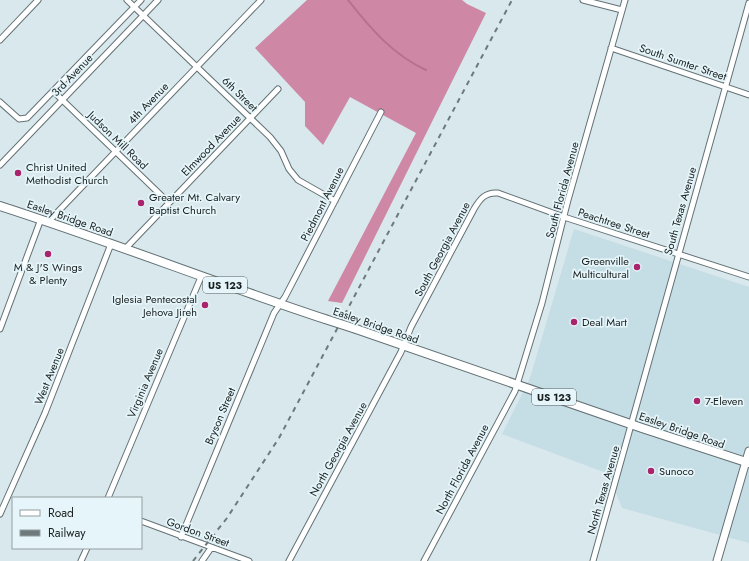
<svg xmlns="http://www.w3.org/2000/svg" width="749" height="561" viewBox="0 0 749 561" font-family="Jost,sans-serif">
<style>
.built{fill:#c5dde4}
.forest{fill:#ce87a5}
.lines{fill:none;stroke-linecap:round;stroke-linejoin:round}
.stream{stroke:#b6718f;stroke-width:2}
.minor-casing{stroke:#637175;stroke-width:7}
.secondary-casing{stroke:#637175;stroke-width:9}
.trunk-casing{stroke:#637175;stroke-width:10}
.minor{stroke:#fff;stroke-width:5}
.secondary{stroke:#fff;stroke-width:7}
.trunk{stroke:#fff;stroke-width:8}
.rail{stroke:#6e797b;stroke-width:2;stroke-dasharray:5 5;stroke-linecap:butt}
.trunk-bridge-casing{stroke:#637175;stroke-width:10;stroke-linecap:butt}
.trunk-bridge{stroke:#fff;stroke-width:8}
.poi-dot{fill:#a9246d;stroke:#e5f5f9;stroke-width:1.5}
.labels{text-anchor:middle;stroke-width:3.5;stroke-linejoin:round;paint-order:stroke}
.shield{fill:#e5f5f9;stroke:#565e60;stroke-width:1}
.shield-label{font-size:10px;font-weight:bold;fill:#181e1f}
.street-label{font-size:11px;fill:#181e1f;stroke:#e5f5f9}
.poi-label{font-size:11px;fill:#181e1f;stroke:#e5f5f9;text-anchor:start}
</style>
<rect width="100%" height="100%" fill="#d8e8ec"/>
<!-- built -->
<path class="built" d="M 574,229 L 749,287 L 749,543 L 622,508 L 609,474 L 502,434 L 530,378 Z"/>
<!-- forest -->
<path class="forest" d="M 307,0 L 462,0 L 467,4 L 486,13 L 342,303 L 328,301 L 416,133 L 350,97 L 323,145 L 305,126 L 305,102 L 255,48 Z"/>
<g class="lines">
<!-- stream -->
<path class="stream" d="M 348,0 C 370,28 393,55 426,70"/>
<!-- minor casing -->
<g class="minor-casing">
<path id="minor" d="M 127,0 L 270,137 L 281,151 L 289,169 L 298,180 L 335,201
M 583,0 L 622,10
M 0,40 L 38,0
M 611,48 L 749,95
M 53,91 L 169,203
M 0,102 L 19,119 L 27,118 L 141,0
M 0,165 L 158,0
M 49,221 L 261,0
M 125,249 L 278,89
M 0,329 L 41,219
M 108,498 L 201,277
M 0,514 L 45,413 L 111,244
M 141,521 L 249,561
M 181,537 L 274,313 L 285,297 L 381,112
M 81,561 L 87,548
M 202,561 L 211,548
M 289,561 L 401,352 L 411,327 L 474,209 C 480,199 485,192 498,193 L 564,217 L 749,277
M 424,561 L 515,391 L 542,303 L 568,200 L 625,0
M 593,561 L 749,3"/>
</g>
<!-- secondary casing -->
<g class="secondary-casing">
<path id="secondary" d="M 717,561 L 749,451"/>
</g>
<!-- trunk casing -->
<g class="trunk-casing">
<path id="trunk" d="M 0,206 C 109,241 216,283 325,319
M 356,329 L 642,428 L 749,463"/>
</g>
<!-- minor -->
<use href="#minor" class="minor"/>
<!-- secondary -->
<use href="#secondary" class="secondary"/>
<!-- trunk -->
<use href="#trunk" class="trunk"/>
<!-- rail -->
<path class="rail" d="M 193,561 L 227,518 L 279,438 L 512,0"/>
<!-- trunk-bridge casing -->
<g class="trunk-bridge-casing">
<path id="trunk-bridge" d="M 325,319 L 356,329"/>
</g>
<!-- trunk-bridge -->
<use href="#trunk-bridge" class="trunk-bridge"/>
</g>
<!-- markers -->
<g class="poi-dot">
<circle cx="18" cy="173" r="4"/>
<circle cx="141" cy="203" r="4"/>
<circle cx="48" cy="254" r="4"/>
<circle cx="637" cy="267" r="4"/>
<circle cx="205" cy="305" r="4"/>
<circle cx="574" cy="322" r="4"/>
<circle cx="697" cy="401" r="4"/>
<circle cx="651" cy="471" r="4"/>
</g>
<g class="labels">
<!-- shield labels -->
<g class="shield">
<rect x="203" y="277" width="44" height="16" rx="3"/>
<rect x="532" y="389" width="44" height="16" rx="3"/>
</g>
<g class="shield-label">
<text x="225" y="289">US 123</text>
<text x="554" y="401">US 123</text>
</g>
<!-- street labels -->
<g class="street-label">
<text transform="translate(683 62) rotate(19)" y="4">South Sumter Street</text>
<text transform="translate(72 75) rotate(-46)" y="4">3rd Avenue</text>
<text transform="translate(240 94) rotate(44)" y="4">6th Street</text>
<text transform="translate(148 103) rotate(-46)" y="4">4th Avenue</text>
<text transform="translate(118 140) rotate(44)" y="4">Judson Mill Road</text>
<text transform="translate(211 145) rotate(-46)" y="4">Elmwood Avenue</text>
<text transform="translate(562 190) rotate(-75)" y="4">South Florida Avenue</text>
<text transform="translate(322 204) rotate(-63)" y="4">Piedmont Avenue</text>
<text transform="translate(680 211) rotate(-74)" y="4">South Texas Avenue</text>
<text transform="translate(70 218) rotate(19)" y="4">Easley Bridge Road</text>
<text transform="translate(614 223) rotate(18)" y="4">Peachtree Street</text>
<text transform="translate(442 249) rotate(-62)" y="4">South Georgia Avenue</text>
<text transform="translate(376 325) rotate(19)" y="4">Easley Bridge Road</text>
<text transform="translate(49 376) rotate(-68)" y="4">West Avenue</text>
<text transform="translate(145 383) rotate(-67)" y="4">Virginia Avenue</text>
<text transform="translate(220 416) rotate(-67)" y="4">Bryson Street</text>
<text transform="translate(682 430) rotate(19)" y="4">Easley Bridge Road</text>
<text transform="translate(338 449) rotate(-61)" y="4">North Georgia Avenue</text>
<text transform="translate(462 469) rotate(-62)" y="4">North Florida Avenue</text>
<text transform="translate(603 490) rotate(-74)" y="4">North Texas Avenue</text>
<text transform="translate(198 532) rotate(20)" y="4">Gordon Street</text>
</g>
<!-- poi labels -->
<g class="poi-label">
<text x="26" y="171">Christ United<tspan x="26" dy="13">Methodist Church</tspan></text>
<text x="149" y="201">Greater Mt. Calvary<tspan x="149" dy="13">Baptist Church</tspan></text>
<text x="629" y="265" text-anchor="end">Greenville<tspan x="629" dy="13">Multicultural</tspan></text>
<text x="48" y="271" text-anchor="middle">M &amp; J'S Wings<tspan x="48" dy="13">&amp; Plenty</tspan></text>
<text x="197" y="303" text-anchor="end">Iglesia Pentecostal<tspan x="197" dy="13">Jehova Jireh</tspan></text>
<text x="582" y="326">Deal Mart</text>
<text x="705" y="405">7-Eleven</text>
<text x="659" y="475">Sunoco</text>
</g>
</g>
<!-- legend -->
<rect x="12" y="497" width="130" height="52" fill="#e5f5f9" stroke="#939fa2"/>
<rect x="20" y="510" width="20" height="6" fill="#ffffff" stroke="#939fa2"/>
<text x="48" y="517" font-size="12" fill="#181e1f">Road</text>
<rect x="20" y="530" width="20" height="6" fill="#6e797b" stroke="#939fa2"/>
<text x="48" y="537" font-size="12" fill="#181e1f">Railway</text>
</svg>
